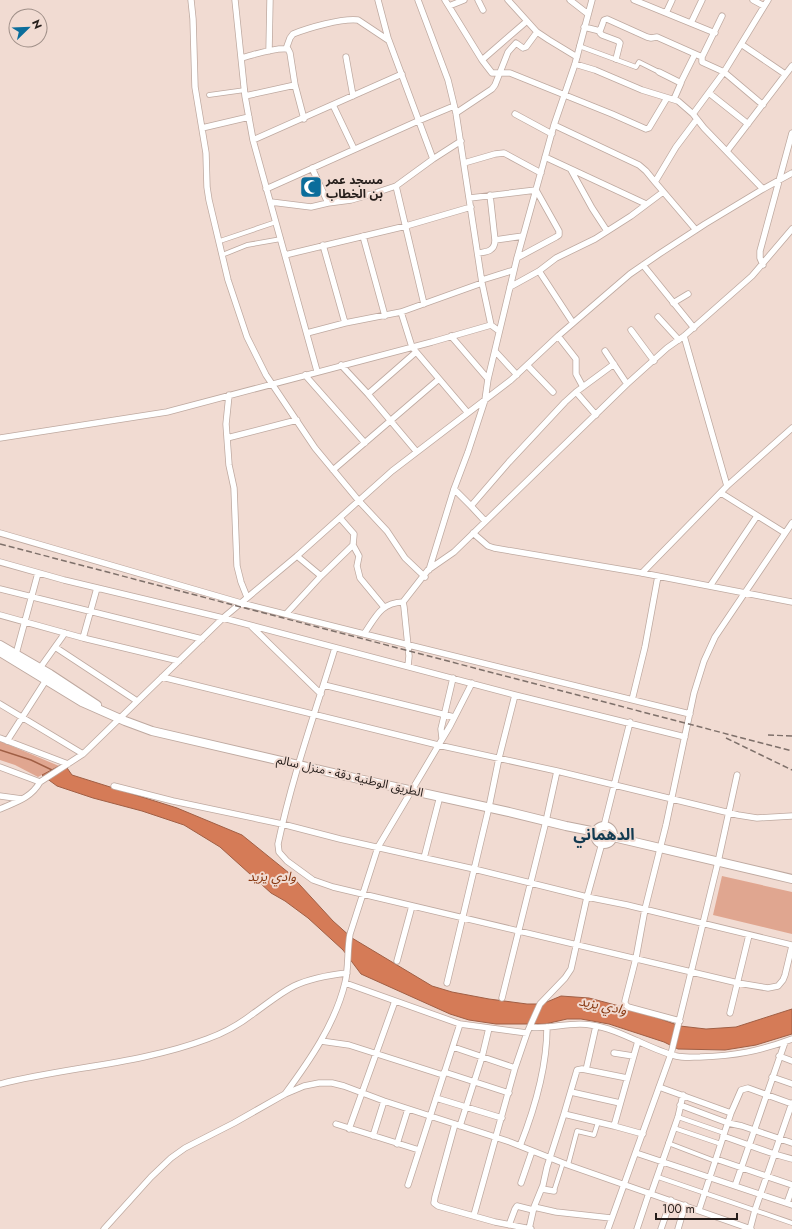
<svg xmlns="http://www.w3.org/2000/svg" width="792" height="1229" viewBox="0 0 792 1229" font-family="Jost,'Noto Sans Arabic',sans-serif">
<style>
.green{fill:#e0a690}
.water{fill:#d57b57;stroke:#a05f45}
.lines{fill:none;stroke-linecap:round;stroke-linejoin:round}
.stream{stroke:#a05f45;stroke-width:1.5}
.pedestrian-casing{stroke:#bea9a0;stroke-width:5.5}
.minor-casing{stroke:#bea9a0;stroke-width:7}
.primary-casing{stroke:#bea9a0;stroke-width:10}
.pedestrian{stroke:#fff;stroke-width:4}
.minor{stroke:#fff;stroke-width:5.5}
.primary{stroke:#fff;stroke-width:8}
.rail{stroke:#7e706a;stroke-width:1.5;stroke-dasharray:6 3;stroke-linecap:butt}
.labels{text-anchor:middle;stroke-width:4;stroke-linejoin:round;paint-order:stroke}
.poi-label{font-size:12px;font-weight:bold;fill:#251d1a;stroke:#f1dbd2;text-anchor:start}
.street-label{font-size:12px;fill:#251d1a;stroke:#f1dbd2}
.water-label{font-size:13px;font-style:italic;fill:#87360e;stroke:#f1dbd2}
.district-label{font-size:16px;font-weight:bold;fill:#123a51;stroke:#f1dbd2}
</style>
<rect width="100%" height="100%" fill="#f1dbd2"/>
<!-- green -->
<path class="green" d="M 0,741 L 59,766 L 38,777 L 15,765 L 0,760 Z
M 722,876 L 792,892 L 792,934 L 713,915 Z"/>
<!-- water -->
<path class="water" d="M 65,765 L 72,775 L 177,808 L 242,835 L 289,873 L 333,921 L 352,938 L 432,986 L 452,992 L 489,999 L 527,1004 L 542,1004 L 561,996 L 589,998 L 638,1011 L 680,1026 L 706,1029 L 736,1027 L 792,1009 L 792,1034 L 756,1045 L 725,1050 L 678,1049 L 664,1042 L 609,1024 L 581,1019 L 567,1019 L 545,1024 L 496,1024 L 469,1020 L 450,1014 L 361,974 L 343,950 L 308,918 L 285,901 L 271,893 L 220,847 L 184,825 L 142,811 L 93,798 L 57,786 L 42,775 L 59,766 Z"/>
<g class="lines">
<!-- stream -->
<path class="stream" d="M 0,750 L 31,760 L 52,770"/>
<!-- pedestrian casing -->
<g class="pedestrian-casing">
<path id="pedestrian" d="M 579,46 L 636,67 L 639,62 L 659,72
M 209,95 L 245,90
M 220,241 L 276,222
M 222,255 L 247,245 L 281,239
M 678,1117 L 724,1133
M 674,1128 L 721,1144
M 668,1143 L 715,1161
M 568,1165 L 577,1131 L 594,1135 L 598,1122
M 658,1177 L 792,1223
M 554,1191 L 563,1163"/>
</g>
<!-- minor casing -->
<g class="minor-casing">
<path id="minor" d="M 191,0 L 193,19 L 195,87 L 206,153 L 207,187 L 209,200 L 228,280 L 247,337 L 266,375 L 315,448 L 359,501 L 387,531 L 405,558 L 425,577
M 235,0 L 245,96 L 253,140 L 317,371
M 378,0 L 388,38 L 433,159
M 418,0 L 448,80 L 456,113 L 482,283 L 491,325
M 445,0 L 482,60 L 492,73 L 510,73 L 612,114 L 646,129 L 649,128 L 667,98
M 478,0 L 483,10
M 508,0 L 537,32 L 549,40 L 577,57
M 570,0 L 588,14
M 634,0 L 715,33
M 753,0 L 764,6
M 449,6 L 464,0
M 666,13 L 672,0
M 722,16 L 702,57 L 702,62 L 724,72 L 763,105
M 691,23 L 702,0
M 584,27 L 600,31 L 604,20 L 607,19 L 647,37 L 651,38 L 657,37 L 702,57
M 600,31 L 600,33 L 602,35 L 618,41 L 620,43 L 616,59
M 741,44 L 785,74
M 286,49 L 290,38 L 293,34 C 308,28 342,18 358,20 L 388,40
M 269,51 L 270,0
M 346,57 L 353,96
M 241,58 C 254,55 275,47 288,49 L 290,53 L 295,85 L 304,119
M 482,60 L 527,21
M 575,64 L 595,70 L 642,90 L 678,101 L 693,114 L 704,128 L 763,189
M 659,72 L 681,83 L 674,99
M 681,82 L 695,54
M 709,93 L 748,124
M 245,96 L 295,85
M 333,105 L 354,149
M 456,113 L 492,89 L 495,85 L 508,52 L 516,43 L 523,48 L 526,47 L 537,32
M 515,114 L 552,134
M 693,114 L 724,72 L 768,0
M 554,125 L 639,165 L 646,171 L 655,182
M 202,128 L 249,117
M 253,140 L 402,74
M 727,151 L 792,66
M 545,157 L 646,204
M 464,163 L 495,154 L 504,153 L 541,173
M 312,168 L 328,203
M 571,170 L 592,208 L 607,231
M 396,186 L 424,304
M 266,189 L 418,121 L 454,106
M 490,195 L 495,240
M 470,198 L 536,190 L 559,231 L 559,235 L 556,237 L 517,258
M 271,202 L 311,207 L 328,203 L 351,200 L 372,194 L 396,186 L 433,159 L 461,141
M 696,230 L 655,182 L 676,147 L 697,119
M 363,236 L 385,316
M 323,245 L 345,323
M 478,253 C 487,252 495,251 495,240 L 523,236
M 285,255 L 406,226 L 471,207
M 643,265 L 694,328
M 763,265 L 760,258 L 760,251 L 792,133
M 539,271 L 573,323
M 482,280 L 514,270
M 510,287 L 539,271 L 556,258 L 595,239 L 631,216 L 663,192
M 673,303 L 688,294
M 401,312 L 412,347 L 468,413
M 658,317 L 679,340
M 631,330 L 654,361
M 307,333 L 345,323 L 401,312 L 482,283
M 451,336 L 488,379
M 558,336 L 576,359 L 576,374 L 583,387
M 684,336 L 727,486
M 495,351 L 517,375
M 605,351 L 627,384
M 341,365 L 368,394 L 416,451
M 527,365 L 553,392
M 305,375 L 365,443
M 576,392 L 596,415
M 368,394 L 416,352
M 229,395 L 226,424 L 229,465 L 234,488 L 237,566 L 241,582 L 247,597
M 0,438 L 167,412 L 432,342 L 491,325 L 499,331
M 227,438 L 297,420
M 333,470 L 439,379
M 454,489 L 471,506 L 485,521
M 721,493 L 785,533
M 471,506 L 509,462 L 565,402 L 576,392 L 614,364
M 340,518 L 354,534 L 353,545 L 359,556 L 357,566 L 360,578 L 384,607
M 0,533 L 241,603 L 364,634 L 690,714
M 473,533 L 488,546 L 494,548 L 642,573 L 792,602
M 297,556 L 321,576
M 0,562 L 64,580 L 223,618 L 515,695 L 685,737
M 429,570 L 454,489 L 468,452 L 485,400 L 488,379 L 517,258 L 554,125 L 575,64 L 592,0
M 642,573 L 727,486 L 792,428
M 710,586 L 757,516
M 0,589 L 202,639
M 286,614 L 321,576 L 353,545
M 0,615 L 83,638 L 179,661
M 251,626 L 321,694
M 364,634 C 376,617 380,603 403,602
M 83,638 L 97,588
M 55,647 L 137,701
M 335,648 C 315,713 292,777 278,844 L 279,852 L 287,861 L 313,880 L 333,887 L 738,983 L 768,988 L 778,986 L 783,980 L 785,975 L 792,946
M 16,654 L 38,573
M 408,666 L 409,656 L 404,607 L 403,602 L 428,570 L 454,552 L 627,384 L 667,348 L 684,336 L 752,276 L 792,229
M 40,668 L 65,633
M 162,677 L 438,745 L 557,771 L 738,815 L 757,818 L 792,816
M 324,685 L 454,717
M 632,700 L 645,647 L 658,576
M 0,704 L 83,754
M 0,738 L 68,764
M 442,738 L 441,729 L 453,678
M 7,741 L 48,677
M 0,767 L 40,782 L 83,754 L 223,618 L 297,556 L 392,471 L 511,380 L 558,336 L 630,274 L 659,254 L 705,224 L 763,189 L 792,173
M 114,786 L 173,801 L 282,824 L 340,839 L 474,869 L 587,897 L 627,905 L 792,945
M 0,796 L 22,799
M 0,809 C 16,802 31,798 40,782
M 604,826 L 630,722
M 424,858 L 440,796
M 397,961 L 412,906
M 345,983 L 460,1024
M 447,983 L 489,807 L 499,758 L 515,695
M 502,998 L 546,821 L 557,771
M 730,1013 L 749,935
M 680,1021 L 628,1007 L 625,1004 L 625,1001 L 636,958 L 645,909 L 666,825 L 694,693 L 704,661 L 715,637 L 792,523
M 530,1027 C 550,1030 570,1021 591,1025 C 620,1029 648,1049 676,1056 C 684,1058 692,1057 700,1057 C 735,1056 760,1051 792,1039
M 321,1041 L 349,1045 L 443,1075
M 453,1047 L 515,1068
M 614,1053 L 633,1056
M 779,1056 L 792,1061
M 586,1070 L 596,1026
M 444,1072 L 509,1093
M 772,1077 L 792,1084
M 0,1084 C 68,1067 140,1064 207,1039 C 224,1033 240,1024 254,1013 C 267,1004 280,993 294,986 C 311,978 329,975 347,973
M 659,1087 L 731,1113
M 571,1092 L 620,1103
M 285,1094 C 310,1060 335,1024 345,983 C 349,967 347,950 350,934 L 378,847 L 450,726 L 472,683
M 436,1098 L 502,1118
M 680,1105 L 728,1123 L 742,1126 L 792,1143
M 564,1114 L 614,1126 L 643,1134
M 336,1124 L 419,1150
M 455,1124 L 435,1197 L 434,1203 L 438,1206 L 495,1222 L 531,1229
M 460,1126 L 482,1057 L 489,1028
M 614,1126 L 638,1041
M 349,1129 L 395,1001
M 373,1136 L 384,1101
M 723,1136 L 774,1154 L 792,1159
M 397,1144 L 408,1109
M 520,1146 C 535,1108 547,1068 547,1027
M 636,1153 L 792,1205
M 716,1159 L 792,1185
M 521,1183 L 532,1151
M 408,1185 L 460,1024 L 527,1033
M 735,1186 L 785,1042
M 542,1189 L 554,1191
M 651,1194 L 678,1117 L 683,1095
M 787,1203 L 792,1189
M 534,1207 L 556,1212 L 611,1218
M 699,1210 L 731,1113 L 741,1090 L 748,1088 L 792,1104
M 474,1215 L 515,1068 L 527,1033 L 540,1004 L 565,978 L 571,969 L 587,897 L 602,843
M 509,1225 L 515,1209 L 517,1206 L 533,1210
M 104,1229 L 151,1177 L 171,1158 L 185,1148 L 234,1123 L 285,1094 L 304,1086 L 319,1083 L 332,1083 L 344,1086 L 384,1101 L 510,1142 L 568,1165 L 751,1229
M 529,1229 L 534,1207 L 543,1185 L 547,1167 L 564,1114 L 577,1070 L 582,1069 L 627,1078
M 608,1229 L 671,1054 L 718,862 L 737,775
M 637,1229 L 649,1193
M 661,1229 L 671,1200
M 678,1229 L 685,1205
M 750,1229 L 755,1210 L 792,1103"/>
</g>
<!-- primary casing -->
<g class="primary-casing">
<path id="primary" d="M 0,645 L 50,674 L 97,705
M 0,652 L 82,702 L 125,721 L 152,731 L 359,779 L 509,812 L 566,826 L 596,832
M595 835a9 9 0 1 1 18 0a9 9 0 1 1-18 0Z
M 613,837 L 792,879"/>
</g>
<!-- pedestrian -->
<use href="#pedestrian" class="pedestrian"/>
<!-- minor -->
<use href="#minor" class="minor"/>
<!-- primary -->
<use href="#primary" class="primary"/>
<!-- rail -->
<path class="rail" d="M 0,544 L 792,751
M 768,735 L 792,736
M 726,738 L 792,770"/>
</g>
<!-- icons -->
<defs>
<g id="mosque-square" transform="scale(1.15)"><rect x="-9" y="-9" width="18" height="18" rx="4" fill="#0b6d9b" stroke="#f1dbd2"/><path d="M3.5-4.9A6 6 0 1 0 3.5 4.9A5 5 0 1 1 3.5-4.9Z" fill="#fff"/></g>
</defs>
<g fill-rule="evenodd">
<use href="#mosque-square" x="311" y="187"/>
</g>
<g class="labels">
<!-- poi labels -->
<g class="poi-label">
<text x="326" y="184">مسجد عمر<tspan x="326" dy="14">بن الخطاب</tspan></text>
</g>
<!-- street labels -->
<g class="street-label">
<text transform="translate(350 776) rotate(13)" y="4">الطريق الوطنية دقة - منزل سالم</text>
</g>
<!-- water labels -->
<g class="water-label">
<text x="272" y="881">وادي يزيد</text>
<text transform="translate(603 1005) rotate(11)" y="5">وادي يزيد</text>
</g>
<!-- district labels -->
<g class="district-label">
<text x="604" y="840">الدهماني</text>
</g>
</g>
<!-- north arrow -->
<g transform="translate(28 28) rotate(67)"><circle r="19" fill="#f1dbd2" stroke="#9f8f88"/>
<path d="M0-3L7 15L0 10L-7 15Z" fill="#0b6d9b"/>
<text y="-6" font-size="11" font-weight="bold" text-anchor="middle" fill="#251d1a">N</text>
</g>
<!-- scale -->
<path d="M656 1213v6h81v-6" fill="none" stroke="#251d1a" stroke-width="2"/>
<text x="662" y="1213" font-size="12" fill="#251d1a" stroke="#f1dbd2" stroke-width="3" paint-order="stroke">100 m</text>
</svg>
